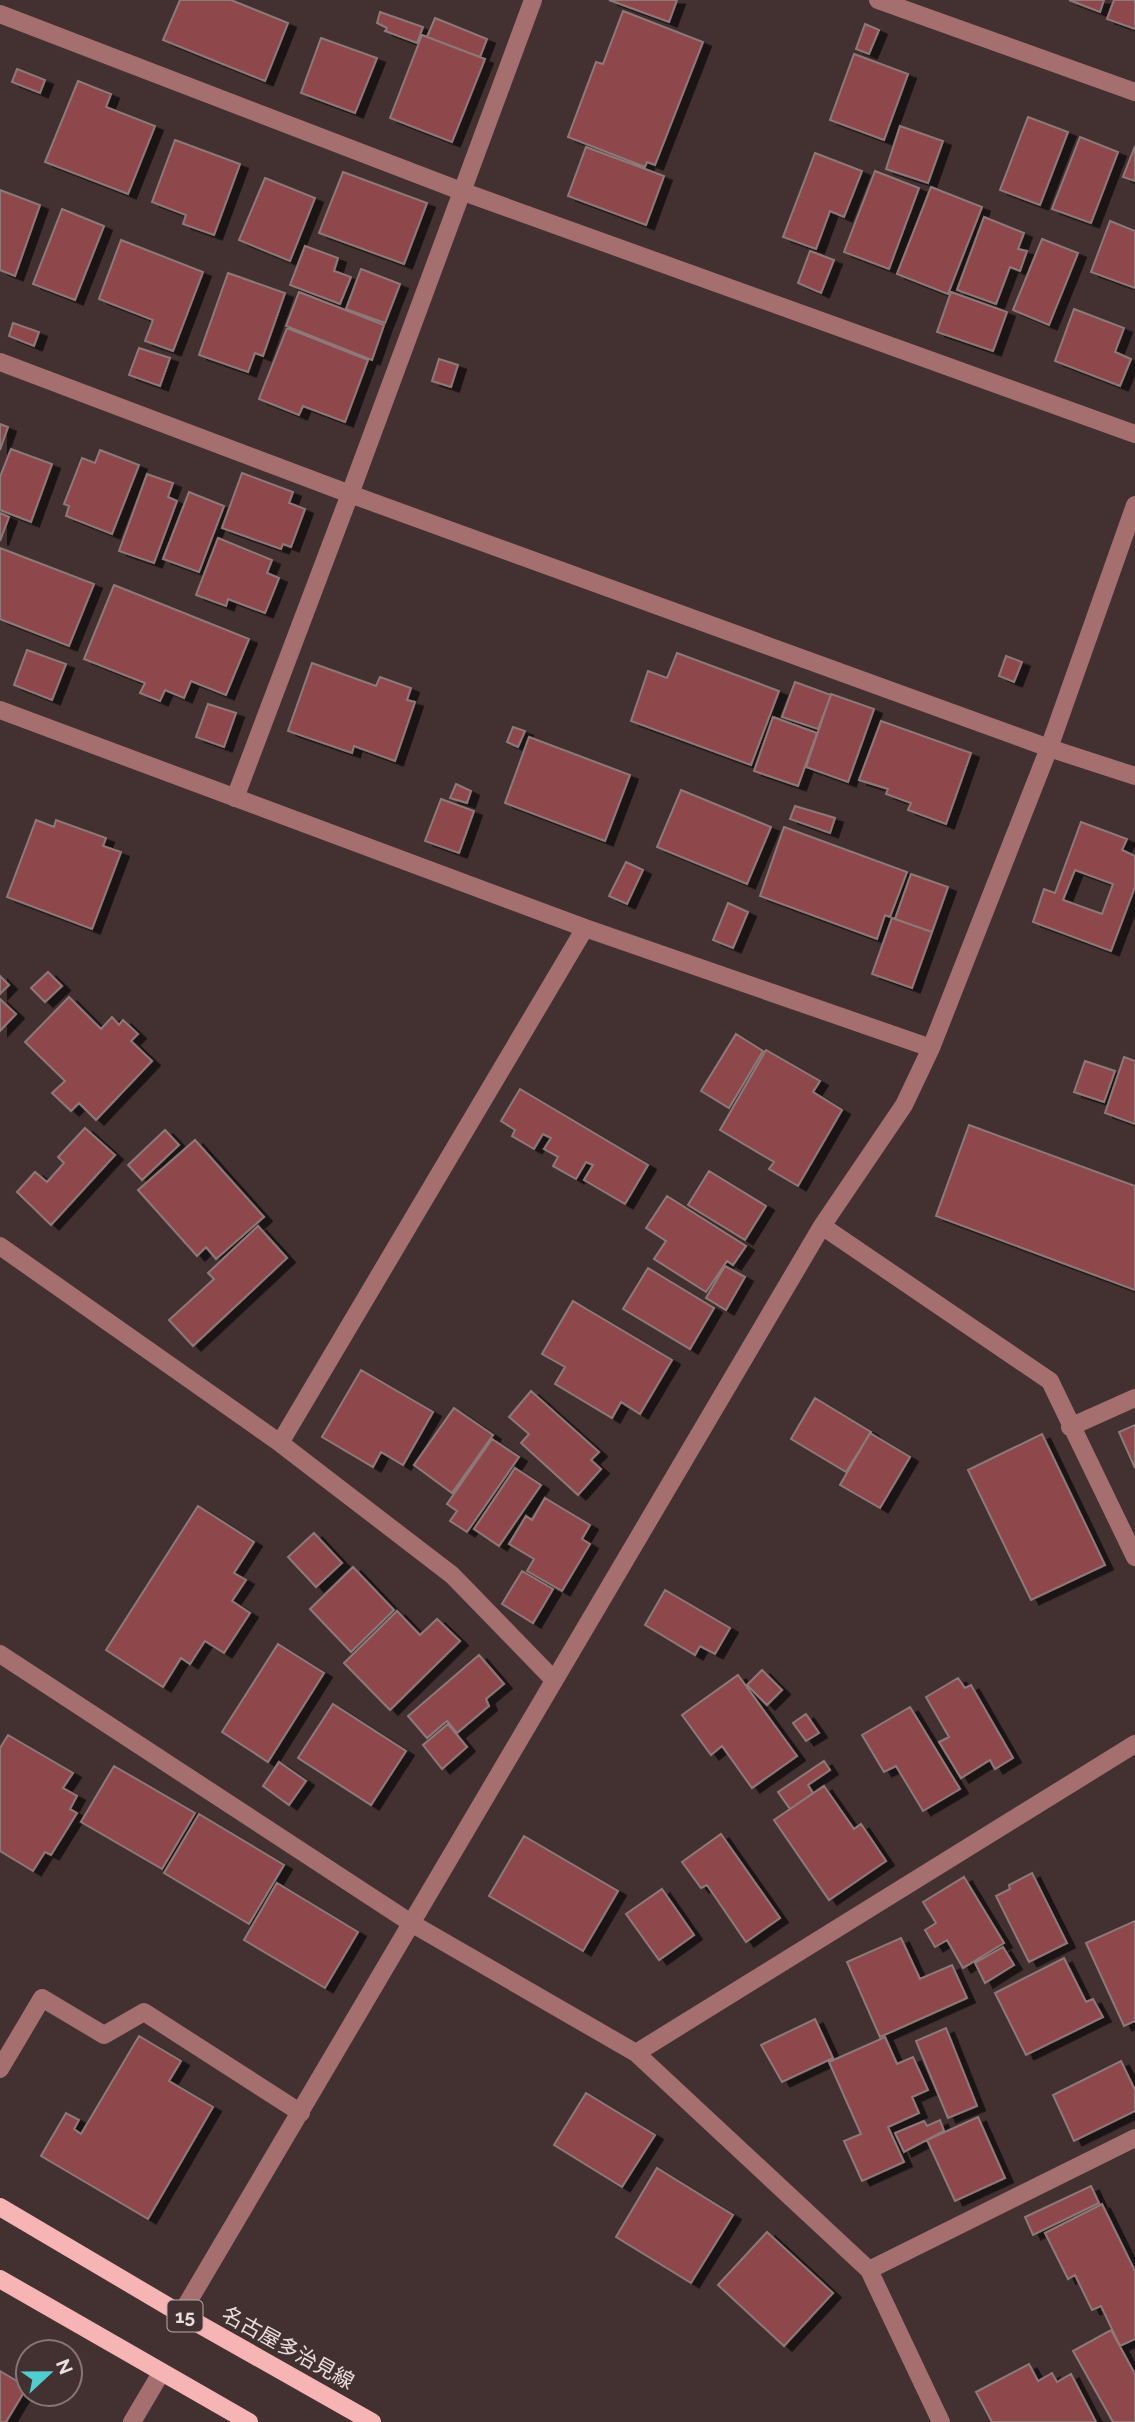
<svg xmlns="http://www.w3.org/2000/svg" width="1135" height="2422" viewBox="0 0 1135 2422" font-family="Raleway,'Noto Sans JP',sans-serif">
<style>
.building{fill:#8e474c;stroke:#8e7979;stroke-width:2;fill-rule:evenodd;filter:url(#shadow)}
.lines{fill:none;stroke-linecap:round;stroke-linejoin:round}
.minor{stroke:#a56f70;stroke-width:18}
.major{stroke:#f7b4b5;stroke-width:18}
.labels{text-anchor:middle;stroke-width:5;stroke-linejoin:round;paint-order:stroke}
.shield{fill:#433132;stroke:#b8aaaa;stroke-width:2}
.shield-label{font-size:19px;font-weight:bold;fill:#eadede}
.street-label{font-size:21px;fill:#eadede;stroke:#433132}
</style>
<defs>
<filter id="shadow"><feDropShadow dx="8" dy="4.5" stdDeviation="0" flood-color="#0009"/></filter>
</defs>
<rect width="100%" height="100%" fill="#433132"/>
<!-- building -->
<path class="building" d="M 180,0 L 231,0 L 288,23 L 265,81 L 163,40 Z
M 609,0 L 677,0 L 669,22 Z
M 1069,0 L 1104,0 L 1100,12 Z
M 1114,0 L 1135,0 L 1135,29 L 1107,19 Z
M 623,11 L 703,42 L 655,165 L 647,162 L 645,167 L 568,137 L 596,62 L 603,64 Z
M 380,12 L 423,27 L 417,43 L 385,31 L 387,28 L 377,23 Z
M 435,18 L 487,39 L 480,57 L 427,37 Z
M 865,24 L 879,30 L 869,54 L 856,49 Z
M 422,35 L 485,59 L 452,142 L 390,118 Z
M 321,38 L 377,58 L 355,113 L 301,93 Z
M 854,54 L 908,74 L 884,140 L 830,120 Z
M 17,69 L 45,80 L 40,93 L 12,82 Z
M 78,81 L 111,94 L 106,107 L 155,126 L 128,194 L 45,162 Z
M 1028,117 L 1068,132 L 1040,205 L 1000,190 Z
M 900,126 L 943,141 L 928,183 L 886,169 Z
M 1080,137 L 1118,152 L 1091,223 L 1052,209 Z
M 175,140 L 240,164 L 214,235 L 183,224 L 186,215 L 152,202 Z
M 1135,146 L 1135,181 L 1123,177 Z
M 586,147 L 664,176 L 646,225 L 568,196 Z
M 815,153 L 862,171 L 844,217 L 830,211 L 816,249 L 783,237 Z
M 875,171 L 919,188 L 889,269 L 844,252 Z
M 343,172 L 427,203 L 404,264 L 319,233 Z
M 265,178 L 315,198 L 290,261 L 239,240 Z
M 931,187 L 982,207 L 948,294 L 897,274 Z
M 0,190 L 40,205 L 15,276 L 0,270 Z
M 62,209 L 104,226 L 75,300 L 33,284 Z
M 984,217 L 1024,233 L 1018,249 L 1027,251 L 1020,271 L 1010,267 L 996,304 L 957,290 Z
M 1110,221 L 1135,231 L 1135,288 L 1091,272 Z
M 1042,239 L 1078,253 L 1049,325 L 1013,310 Z
M 121,240 L 203,272 L 173,351 L 145,341 L 153,320 L 99,299 Z
M 305,246 L 338,258 L 334,271 L 351,277 L 340,304 L 290,285 Z
M 810,251 L 834,260 L 821,293 L 798,283 Z
M 361,269 L 400,284 L 385,323 L 346,309 Z
M 228,273 L 285,293 L 263,356 L 255,353 L 248,372 L 199,355 Z
M 299,292 L 384,325 L 372,360 L 286,326 Z
M 951,292 L 1007,312 L 993,351 L 937,332 Z
M 1074,309 L 1124,328 L 1115,352 L 1131,359 L 1120,386 L 1055,361 Z
M 13,323 L 39,332 L 34,346 L 9,336 Z
M 287,328 L 368,360 L 345,422 L 303,406 L 299,415 L 259,399 Z
M 139,348 L 170,358 L 160,386 L 129,375 Z
M 439,359 L 458,365 L 451,387 L 432,381 Z
M 0,424 L 8,427 L 0,450 Z
M 11,449 L 52,464 L 31,522 L 0,510 L 0,477 Z
M 100,450 L 139,465 L 112,534 L 66,516 L 69,506 L 64,504 L 82,458 L 95,463 Z
M 242,473 L 293,492 L 289,503 L 305,509 L 291,547 L 283,544 L 281,549 L 222,528 Z
M 147,474 L 173,483 L 168,497 L 177,501 L 154,563 L 119,551 Z
M 189,492 L 224,506 L 199,572 L 163,559 Z
M 0,513 L 9,517 L 0,541 Z
M 218,538 L 272,560 L 267,573 L 279,578 L 265,613 L 228,599 L 226,606 L 196,595 Z
M 0,548 L 94,584 L 69,646 L 0,619 Z
M 114,585 L 249,639 L 226,695 L 191,681 L 184,698 L 165,690 L 160,701 L 140,693 L 145,683 L 84,659 Z
M 27,650 L 66,664 L 52,700 L 14,685 Z
M 677,653 L 779,691 L 751,765 L 631,721 L 648,671 L 667,678 Z
M 1006,656 L 1022,662 L 1014,682 L 999,676 Z
M 312,663 L 376,686 L 380,677 L 411,688 L 407,700 L 415,702 L 395,761 L 354,746 L 352,753 L 288,731 Z
M 795,682 L 831,695 L 818,729 L 782,717 Z
M 831,694 L 874,709 L 848,782 L 806,767 Z
M 208,704 L 236,713 L 224,747 L 196,737 Z
M 773,717 L 817,733 L 798,786 L 754,771 Z
M 881,721 L 971,753 L 946,824 L 908,810 L 911,803 L 886,794 L 888,789 L 859,780 Z
M 513,727 L 525,731 L 518,747 L 507,742 Z
M 529,737 L 630,775 L 605,841 L 505,803 Z
M 456,784 L 471,791 L 467,803 L 450,798 Z
M 681,790 L 771,827 L 747,884 L 657,847 Z
M 441,799 L 474,811 L 459,853 L 425,841 Z
M 795,806 L 835,818 L 830,833 L 790,819 Z
M 36,820 L 54,827 L 56,820 L 106,838 L 103,846 L 121,852 L 92,929 L 7,897 Z
M 1081,822 L 1127,839 L 1122,850 L 1135,856 L 1135,887 L 1111,951 L 1033,922 L 1044,889 L 1055,893 ZM 1075,870 L 1113,884 L 1102,914 L 1063,900 Z
M 784,827 L 907,872 L 890,917 L 885,915 L 877,939 L 760,896 Z
M 626,862 L 643,870 L 627,904 L 609,896 Z
M 911,874 L 948,887 L 932,932 L 895,919 Z
M 728,903 L 748,912 L 733,948 L 713,940 Z
M 892,918 L 932,932 L 912,988 L 872,974 Z
M 48,972 L 62,986 L 45,1002 L 31,988 Z
M 0,976 L 9,985 L 0,994 Z
M 69,997 L 101,1029 L 112,1017 L 119,1025 L 123,1020 L 138,1034 L 131,1041 L 152,1061 L 96,1120 L 79,1103 L 71,1111 L 52,1093 L 65,1081 L 25,1042 Z
M 0,999 L 16,1014 L 0,1031 Z
M 736,1034 L 763,1051 L 729,1108 L 701,1091 Z
M 766,1050 L 820,1081 L 813,1092 L 842,1110 L 798,1186 L 769,1169 L 774,1162 L 720,1130 Z
M 1124,1057 L 1135,1061 L 1135,1124 L 1105,1113 Z
M 1085,1061 L 1115,1071 L 1104,1102 L 1074,1092 Z
M 520,1089 L 648,1165 L 625,1204 L 584,1180 L 593,1165 L 586,1162 L 576,1179 L 553,1166 L 558,1157 L 544,1149 L 551,1138 L 543,1134 L 534,1149 L 512,1136 L 515,1130 L 501,1121 Z
M 969,1125 L 1135,1186 L 1135,1290 L 936,1216 Z
M 85,1128 L 115,1155 L 51,1225 L 17,1192 L 35,1172 L 47,1182 L 64,1163 L 58,1157 Z
M 165,1130 L 179,1145 L 142,1180 L 128,1165 Z
M 195,1140 L 264,1217 L 216,1259 L 206,1247 L 197,1256 L 138,1190 Z
M 709,1171 L 766,1206 L 745,1240 L 688,1205 Z
M 667,1196 L 746,1246 L 733,1265 L 727,1261 L 706,1292 L 654,1259 L 666,1241 L 646,1228 Z
M 258,1226 L 287,1258 L 193,1346 L 169,1320 L 214,1279 L 208,1273 Z
M 725,1266 L 745,1277 L 726,1310 L 706,1298 Z
M 648,1268 L 714,1308 L 690,1349 L 623,1309 Z
M 573,1301 L 672,1360 L 640,1414 L 621,1402 L 612,1418 L 555,1384 L 565,1367 L 542,1354 Z
M 361,1370 L 433,1412 L 403,1465 L 381,1452 L 373,1467 L 322,1437 Z
M 531,1391 L 599,1452 L 591,1460 L 601,1469 L 578,1495 L 521,1443 L 529,1434 L 509,1417 Z
M 815,1398 L 871,1432 L 846,1472 L 791,1439 Z
M 454,1408 L 493,1435 L 452,1493 L 414,1465 Z
M 1135,1425 L 1135,1468 L 1119,1432 Z
M 870,1433 L 910,1457 L 880,1508 L 840,1485 Z
M 1042,1434 L 1105,1565 L 1031,1600 L 968,1470 Z
M 492,1439 L 519,1457 L 467,1532 L 450,1521 L 457,1511 L 447,1504 Z
M 515,1468 L 541,1485 L 499,1546 L 474,1529 Z
M 545,1498 L 590,1525 L 582,1539 L 590,1544 L 562,1591 L 527,1571 L 534,1559 L 509,1544 L 526,1516 L 532,1520 Z
M 198,1506 L 254,1542 L 234,1573 L 246,1580 L 232,1601 L 250,1613 L 224,1653 L 205,1641 L 190,1664 L 181,1658 L 163,1687 L 106,1650 Z
M 314,1533 L 342,1563 L 316,1587 L 288,1557 Z
M 353,1567 L 394,1610 L 351,1652 L 310,1609 Z
M 522,1571 L 553,1589 L 533,1623 L 502,1604 Z
M 665,1590 L 730,1628 L 715,1654 L 700,1646 L 695,1655 L 645,1625 Z
M 397,1611 L 420,1635 L 437,1619 L 460,1641 L 390,1710 L 344,1663 Z
M 278,1644 L 324,1673 L 268,1762 L 222,1732 Z
M 479,1655 L 504,1684 L 486,1699 L 489,1706 L 457,1733 L 447,1721 L 427,1738 L 408,1716 Z
M 762,1670 L 782,1690 L 767,1705 L 747,1685 Z
M 738,1675 L 797,1756 L 752,1788 L 722,1746 L 711,1755 L 682,1715 Z
M 958,1678 L 965,1688 L 971,1685 L 1013,1758 L 995,1769 L 990,1760 L 961,1778 L 939,1742 L 949,1737 L 926,1697 Z
M 333,1704 L 406,1751 L 371,1805 L 298,1758 Z
M 910,1707 L 960,1789 L 923,1811 L 896,1766 L 884,1772 L 862,1735 Z
M 806,1714 L 819,1733 L 806,1741 L 793,1723 Z
M 448,1724 L 467,1747 L 442,1769 L 423,1745 Z
M 8,1735 L 73,1773 L 63,1788 L 77,1796 L 70,1809 L 77,1813 L 51,1855 L 45,1852 L 33,1871 L 0,1851 L 0,1748 Z
M 824,1761 L 830,1770 L 808,1785 L 813,1793 L 790,1809 L 778,1792 Z
M 279,1762 L 306,1781 L 289,1805 L 263,1786 Z
M 114,1766 L 195,1813 L 162,1869 L 81,1822 Z
M 824,1786 L 854,1829 L 861,1824 L 886,1861 L 829,1900 L 774,1820 Z
M 199,1814 L 284,1865 L 249,1924 L 164,1873 Z
M 721,1834 L 780,1918 L 746,1942 L 707,1885 L 701,1888 L 682,1862 Z
M 524,1836 L 618,1891 L 583,1951 L 489,1896 Z
M 1032,1873 L 1067,1943 L 1029,1962 L 996,1896 L 1010,1889 L 1009,1885 Z
M 964,1877 L 1004,1943 L 963,1968 L 947,1940 L 935,1947 L 925,1930 L 936,1923 L 923,1902 Z
M 277,1883 L 358,1932 L 325,1988 L 244,1940 Z
M 662,1889 L 694,1935 L 659,1960 L 626,1914 Z
M 1135,1921 L 1135,2021 L 1124,2026 L 1086,1943 Z
M 901,1938 L 920,1979 L 952,1965 L 967,1998 L 880,2037 L 847,1962 Z
M 1003,1947 L 1014,1965 L 985,1983 L 975,1963 Z
M 1064,1958 L 1086,2002 L 1093,1999 L 1103,2017 L 1026,2055 L 995,1993 Z
M 815,2019 L 833,2058 L 782,2082 L 761,2045 Z
M 946,2028 L 977,2106 L 948,2118 L 916,2041 Z
M 139,2036 L 181,2061 L 169,2081 L 213,2107 L 148,2219 L 41,2156 L 66,2113 L 79,2120 L 74,2129 L 81,2134 Z
M 885,2037 L 897,2064 L 913,2057 L 928,2090 L 912,2097 L 919,2113 L 888,2127 L 904,2162 L 862,2181 L 844,2141 L 861,2134 L 829,2062 Z
M 1121,2061 L 1135,2090 L 1135,2111 L 1074,2141 L 1053,2095 Z
M 586,2093 L 655,2135 L 622,2187 L 554,2145 Z
M 978,2117 L 1005,2178 L 955,2201 L 927,2140 Z
M 940,2120 L 944,2131 L 904,2152 L 895,2133 L 924,2121 L 927,2126 Z
M 657,2168 L 733,2215 L 691,2283 L 616,2237 Z
M 1091,2186 L 1099,2203 L 1033,2235 L 1025,2217 Z
M 1102,2204 L 1135,2271 L 1135,2339 L 1120,2346 L 1101,2306 L 1092,2310 L 1075,2275 L 1068,2279 L 1045,2233 Z
M 767,2232 L 833,2293 L 784,2346 L 718,2285 Z
M 1111,2330 L 1135,2374 L 1135,2422 L 1113,2422 L 1073,2351 Z
M 1029,2364 L 1038,2381 L 1052,2373 L 1057,2382 L 1071,2374 L 1096,2422 L 992,2422 L 976,2392 Z
M 0,2371 L 27,2387 L 6,2422 L 0,2422 Z"/>
<g class="lines">
<!-- minor -->
<path class="minor" d="M 878,0 L 1135,92
M 0,14 L 461,191 L 1135,434
M 0,362 L 350,494 L 1049,748 L 1135,776
M 0,710 L 585,928 L 931,1048
M 235,798 L 350,494 L 533,0
M 822,1226 L 1050,1381 L 1135,1557
M 0,1246 L 280,1443 L 452,1575 L 554,1680
M 1070,1427 L 1135,1398
M 280,1443 L 585,928
M 0,1654 L 411,1923 L 636,2053 L 869,2270 L 941,2422
M 636,2053 L 1135,1744
M 0,2069 L 42,1998 L 104,2035 L 144,2012 L 301,2113
M 869,2270 L 1135,2138
M 181,2314 L 822,1226 L 904,1105 L 931,1048 L 1049,748 L 1135,505
M 132,2422 L 161,2373"/>
<!-- major -->
<path class="major" d="M 0,2207 L 181,2314 L 372,2422
M 0,2279 L 249,2422"/>
</g>
<g class="labels">
<!-- shield labels -->
<rect class="shield" x="167.5" y="2300.5" width="35" height="31" rx="5"/>
<g class="shield-label">
<text x="185" y="2323">15</text>
</g>
<!-- street labels -->
<g class="street-label">
<text transform="translate(288 2348) rotate(29)" y="7">名古屋多治見線</text>
</g>
</g>
<!-- north arrow -->
<g transform="translate(49 2373) rotate(68)"><circle r="33" fill="#433132" stroke="#867677" stroke-width="2"/>
<path d="M0-5L12 26L0 18L-12 26Z" fill="#52cdcf"/>
<text y="-10" font-size="19" font-weight="bold" text-anchor="middle" fill="#eadede">N</text>
</g>
</svg>
